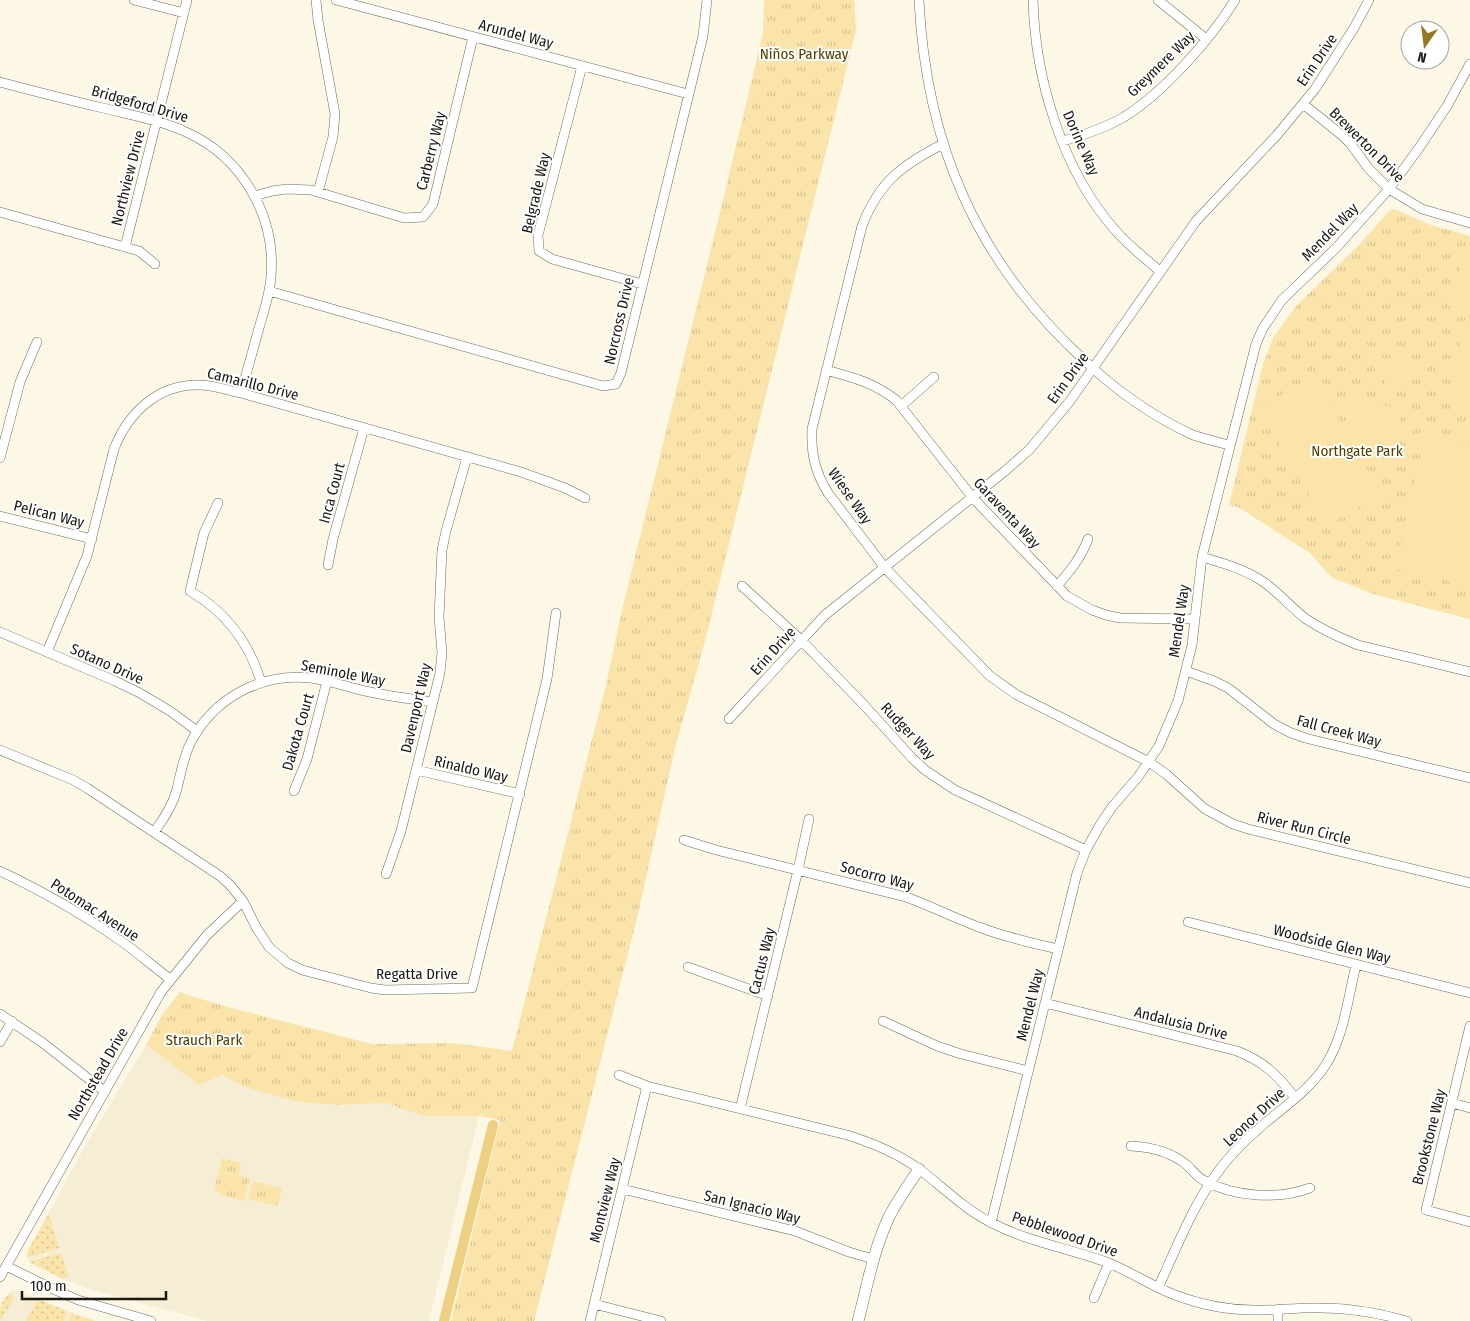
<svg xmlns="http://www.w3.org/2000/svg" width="1470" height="1321" viewBox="0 0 1470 1321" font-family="'Fira Sans Condensed',sans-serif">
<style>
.built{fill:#f6edd5}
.grass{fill:url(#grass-dots)}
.park{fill:url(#park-tufts)}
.pitch{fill:#fae4aa}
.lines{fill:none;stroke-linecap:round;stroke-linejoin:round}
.canal{stroke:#eed082;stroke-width:10}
.minor-casing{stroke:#706b5c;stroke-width:10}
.tertiary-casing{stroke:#706b5c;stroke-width:12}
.minor{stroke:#fff;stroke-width:9}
.tertiary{stroke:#fff;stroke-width:11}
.labels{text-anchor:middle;stroke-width:4;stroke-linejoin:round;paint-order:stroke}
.street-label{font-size:15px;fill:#1b1812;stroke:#fff}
.park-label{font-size:15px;fill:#534000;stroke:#fff}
</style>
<defs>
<pattern id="grass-dots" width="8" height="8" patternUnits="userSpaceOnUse" patternTransform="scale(1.25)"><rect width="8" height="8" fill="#fae4aa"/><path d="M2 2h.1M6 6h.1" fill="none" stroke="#d6c391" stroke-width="1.8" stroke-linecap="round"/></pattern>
<pattern id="park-tufts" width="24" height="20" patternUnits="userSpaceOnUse" patternTransform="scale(1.25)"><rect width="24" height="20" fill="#fae4aa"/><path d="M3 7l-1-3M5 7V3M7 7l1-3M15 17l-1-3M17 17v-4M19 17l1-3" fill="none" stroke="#d6c391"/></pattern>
</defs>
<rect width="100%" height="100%" fill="#fdf7e6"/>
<!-- built -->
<path class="built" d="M 146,1045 L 199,1085 L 222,1075 L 245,1087 L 298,1102 L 338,1105 L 386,1103 L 424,1116 L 479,1116 L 429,1321 L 208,1321 L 92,1290 L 63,1279 L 30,1263 L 27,1257 L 28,1250 L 88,1141 Z
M 14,1290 L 67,1311 L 95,1321 L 0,1321 L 0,1307 L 10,1291 Z"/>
<!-- grass -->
<path class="grass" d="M 49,1214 L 59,1248 L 27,1257 L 28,1250 Z
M 61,1253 L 68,1276 L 63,1279 L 29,1262 Z
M 11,1294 L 14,1299 L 0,1321 C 0,1310 0,1299 11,1294 Z
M 38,1299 L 67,1311 L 64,1321 L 26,1321 Z
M 71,1313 L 95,1321 L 69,1321 Z"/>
<!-- park -->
<path class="park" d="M 764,0 L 854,0 L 856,30 L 705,641 L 675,748 L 637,918 L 534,1321 L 451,1321 L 500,1120 L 479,1116 L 424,1116 L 386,1103 L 338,1105 L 298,1102 L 245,1087 L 222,1075 L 199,1085 L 146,1045 L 162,1015 L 180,992 L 190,996 L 243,1011 L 372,1044 L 454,1043 L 512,1051 L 605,689 L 623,606 L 722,204 L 763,33 Z
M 1394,209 L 1431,225 L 1470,236 L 1470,619 L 1373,594 L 1331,577 L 1310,553 L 1238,507 L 1229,505 L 1263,364 L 1274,336 L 1298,304 L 1358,246 L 1390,210 Z
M 222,1158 L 241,1163 L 239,1175 L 250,1178 L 244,1201 L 220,1195 L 220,1192 L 214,1190 Z
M 253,1181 L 282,1188 L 278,1206 L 248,1199 Z"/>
<!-- pitch -->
<path class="pitch" d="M 1463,256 L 1470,258 L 1470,311 L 1449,306 Z
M 1464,331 L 1470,332 L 1470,406 L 1446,400 Z
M 1371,357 L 1393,359 L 1412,366 L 1405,393 L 1389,388 L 1384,380 L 1375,378 L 1375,369 L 1366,361 Z
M 1313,377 L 1382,494 L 1327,526 L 1258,408 Z
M 1351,396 L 1398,409 L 1402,414 L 1391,457 C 1348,446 1345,440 1351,396 Z
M 1425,434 L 1470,444 L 1470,563 L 1465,585 L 1395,569 Z"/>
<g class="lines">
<!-- canal -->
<path class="canal" d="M 444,1321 L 493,1125"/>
<!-- minor casing -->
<g class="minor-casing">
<path id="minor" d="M 134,0 L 184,13
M 316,0 L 318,20 L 335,114 L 333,137 L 318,192
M 336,0 L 688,94
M 919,0 C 926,145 977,262 1084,360 C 1114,389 1155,418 1193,435 C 1205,439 1217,442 1229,445
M 1033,0 C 1035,78 1062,170 1115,230 C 1128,245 1144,258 1160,271
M 1158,0 L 1206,39
M 582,66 L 538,235 L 539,251 L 552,259 L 642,284
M 0,82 C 34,91 69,100 103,108 C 131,115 160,120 186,132 C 242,157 276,216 271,276 C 270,294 264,311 259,328 C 253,350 247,372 241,393
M 1303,104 L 1338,132 L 1350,143 L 1369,169 L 1389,189 L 1422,209 L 1470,223
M 1063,141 C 1084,135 1105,128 1124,117 C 1164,92 1210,40 1235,0
M 943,144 C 902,165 879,182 862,226 L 812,429 C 811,454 815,472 828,493 L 885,568 L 990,676 L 1017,695 L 1149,762 L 1166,774 L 1205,809 L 1233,824 L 1248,829 L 1470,883
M 255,196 L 272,191 L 287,189 L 311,190 L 404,218 L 423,217 L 433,204 L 473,37
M 0,212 L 139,251 L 155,264
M 125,247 L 187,0
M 269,291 L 603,386 L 616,384 L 621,373 L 703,36 L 707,0
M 826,370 C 854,378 873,382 896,400 L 973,498 L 1067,596 L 1092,610 L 1106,615 L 1120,618 L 1195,619
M 901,406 L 934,377
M 0,458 L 20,382 L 37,342
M 218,503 L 204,533 L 190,591 C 226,612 249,642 261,682
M 0,516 L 92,539
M 1202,557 C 1222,563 1241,568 1259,579 C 1277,590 1290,607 1306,619 C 1323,630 1340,638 1358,645 L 1470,672
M 328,565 L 333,539 L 364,428
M 742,586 L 801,640 L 865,706 L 912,758 L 925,770 L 955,790 L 1086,850
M 1057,586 C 1070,571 1081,558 1088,539
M 0,632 L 115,681 L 138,692 L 170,711 L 197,731
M 47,652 L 87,556 L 114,449 C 128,413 158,384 199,385 C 213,385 227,390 241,393 L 521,472 L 565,488 L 585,498
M 1186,671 L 1214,681 L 1228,688 L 1274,724 L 1289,732 L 1305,738 L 1470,778
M 729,719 L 825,615 L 1005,471 L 1029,450 L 1070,401 L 1196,221 L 1277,135 L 1315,89 L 1354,28 L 1369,0
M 0,750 L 73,780 L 87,788 L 220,876 L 230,885 L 243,901 L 256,927 L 269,947 L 288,963 L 302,970 L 371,988 L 385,990 L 472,988 L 547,679 L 556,613
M 416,770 L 520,794
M 294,791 L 307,759 L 327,681
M 154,832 C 164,819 173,805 177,789 C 181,773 183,757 191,742 C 214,698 260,673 310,678 C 329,680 347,687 365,691 C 387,696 410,699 433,702
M 684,840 L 716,850 L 906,897 C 931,906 954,918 979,927 C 1004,937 1032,943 1058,949
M 0,871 C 42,891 83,914 121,941 C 138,953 154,967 170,979
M 386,874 L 401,831 L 440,673 L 442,653 L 439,617 L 442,550 L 446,531 L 467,457
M 1188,922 L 1470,993
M 688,967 L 768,996
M 1045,1003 L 1237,1051 C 1263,1061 1279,1076 1295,1098
M 0,1014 L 43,1043 L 104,1091
M 883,1021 L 937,1046 L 961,1054 L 1028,1071
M 1470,1026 L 1426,1210 L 1470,1222
M 0,1042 L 12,1021
M 619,1075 L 647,1086 L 847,1135 C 873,1143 897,1153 919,1169 C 943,1187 964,1209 992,1223 C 1028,1242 1068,1248 1106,1262 C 1130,1271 1151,1286 1175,1295 C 1199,1304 1226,1310 1253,1310 C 1275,1311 1298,1307 1321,1308 C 1350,1308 1379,1313 1407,1321
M 1452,1103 L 1470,1108
M 740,1109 L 798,870 L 809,819
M 1131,1146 C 1151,1147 1172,1152 1188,1166 C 1193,1171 1198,1178 1205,1181 C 1235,1197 1278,1200 1310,1188
M 622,1189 L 795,1231 L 849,1252 L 873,1259
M 991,1223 L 1077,873 L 1086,850 L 1100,825 L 1112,807 L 1138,777 L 1159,746 L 1178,701 L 1192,645 L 1202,557 L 1256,344 L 1263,328 L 1282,300 L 1337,247 L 1389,189 L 1419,148 L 1447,106 L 1470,64
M 6,1266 L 53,1289 L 78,1300 L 151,1321
M 0,1277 L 161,992 L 207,935 L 243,901
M 1158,1288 C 1176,1249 1192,1207 1217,1173 C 1228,1158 1242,1143 1256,1131 C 1279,1110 1307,1093 1325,1066 C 1344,1037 1348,998 1356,965
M 1094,1298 L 1109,1263
M 594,1304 L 661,1321
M 590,1321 L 647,1086
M 1278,1321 L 1278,1309"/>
</g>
<!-- tertiary casing -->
<g class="tertiary-casing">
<path id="tertiary" d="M 858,1321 C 867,1287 873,1252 888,1219 C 896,1202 908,1186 919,1169"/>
</g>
<!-- minor -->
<use href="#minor" class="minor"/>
<!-- tertiary -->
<use href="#tertiary" class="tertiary"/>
</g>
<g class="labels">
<!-- street labels -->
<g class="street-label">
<text transform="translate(516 34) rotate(15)" y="5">Arundel Way</text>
<text transform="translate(1317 60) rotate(-56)" y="5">Erin Drive</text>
<text transform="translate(1161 64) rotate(-44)" y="5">Greymere Way</text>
<text transform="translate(140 104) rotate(16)" y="5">Bridgeford Drive</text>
<text transform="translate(1081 143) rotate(66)" y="5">Dorine Way</text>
<text transform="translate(1367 145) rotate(45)" y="5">Brewerton Drive</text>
<text transform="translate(431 151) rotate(-76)" y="5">Carberry Way</text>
<text transform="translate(128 178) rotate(-76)" y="5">Northview Drive</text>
<text transform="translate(536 193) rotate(-77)" y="5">Belgrade Way</text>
<text transform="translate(1330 232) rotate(-46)" y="5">Mendel Way</text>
<text transform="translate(619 321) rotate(-77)" y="5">Norcross Drive</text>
<text transform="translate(1068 378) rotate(-54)" y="5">Erin Drive</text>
<text transform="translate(253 384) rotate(14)" y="5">Camarillo Drive</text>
<text transform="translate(332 493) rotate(-75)" y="5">Inca Court</text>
<text transform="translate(850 496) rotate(55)" y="5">Wiese Way</text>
<text transform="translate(1007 513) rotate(47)" y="5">Garaventa Way</text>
<text transform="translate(49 514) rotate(14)" y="5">Pelican Way</text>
<text transform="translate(1179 621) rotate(-82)" y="5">Mendel Way</text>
<text transform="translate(773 651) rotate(-48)" y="5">Erin Drive</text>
<text transform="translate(107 664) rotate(24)" y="5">Sotano Drive</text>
<text transform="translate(343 673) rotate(11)" y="5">Seminole Way</text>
<text transform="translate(416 708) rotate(-77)" y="5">Davenport Way</text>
<text transform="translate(908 731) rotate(47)" y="5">Rudger Way</text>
<text transform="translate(1339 731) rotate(15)" y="5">Fall Creek Way</text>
<text transform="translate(298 732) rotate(-74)" y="5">Dakota Court</text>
<text transform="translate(471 769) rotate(13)" y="5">Rinaldo Way</text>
<text transform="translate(1304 828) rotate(14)" y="5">River Run Circle</text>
<text transform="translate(877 876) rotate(15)" y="5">Socorro Way</text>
<text transform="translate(95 910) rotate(33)" y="5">Potomac Avenue</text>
<text transform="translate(1332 944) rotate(14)" y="5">Woodside Glen Way</text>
<text transform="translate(762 961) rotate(-76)" y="5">Cactus Way</text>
<text x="417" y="979">Regatta Drive</text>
<text transform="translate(1030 1005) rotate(-76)" y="5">Mendel Way</text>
<text transform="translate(1181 1023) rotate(14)" y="5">Andalusia Drive</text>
<text transform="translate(98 1074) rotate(-60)" y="5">Northstead Drive</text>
<text transform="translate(1254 1117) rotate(-43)" y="5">Leonor Drive</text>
<text transform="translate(1429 1137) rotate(-76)" y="5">Brookstone Way</text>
<text transform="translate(605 1200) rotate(-76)" y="5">Montview Way</text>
<text transform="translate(752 1207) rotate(14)" y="5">San Ignacio Way</text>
<text transform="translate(1065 1234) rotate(19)" y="5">Pebblewood Drive</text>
</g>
<!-- park labels -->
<g class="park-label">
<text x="804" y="59">Niños Parkway</text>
<text x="1357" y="456">Northgate Park</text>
<text x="204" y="1045">Strauch Park</text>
</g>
</g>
<!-- north arrow -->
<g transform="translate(1425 45) rotate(194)"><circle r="24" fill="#ffffff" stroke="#a4a3a0"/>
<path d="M0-4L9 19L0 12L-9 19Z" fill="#967921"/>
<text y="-8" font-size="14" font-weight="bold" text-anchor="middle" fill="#1b1812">N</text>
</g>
<!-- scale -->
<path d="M22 1291v8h144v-8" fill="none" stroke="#1b1812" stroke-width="2.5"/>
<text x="30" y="1291" font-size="15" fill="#1b1812" stroke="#ffffff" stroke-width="4" paint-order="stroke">100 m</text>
</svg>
